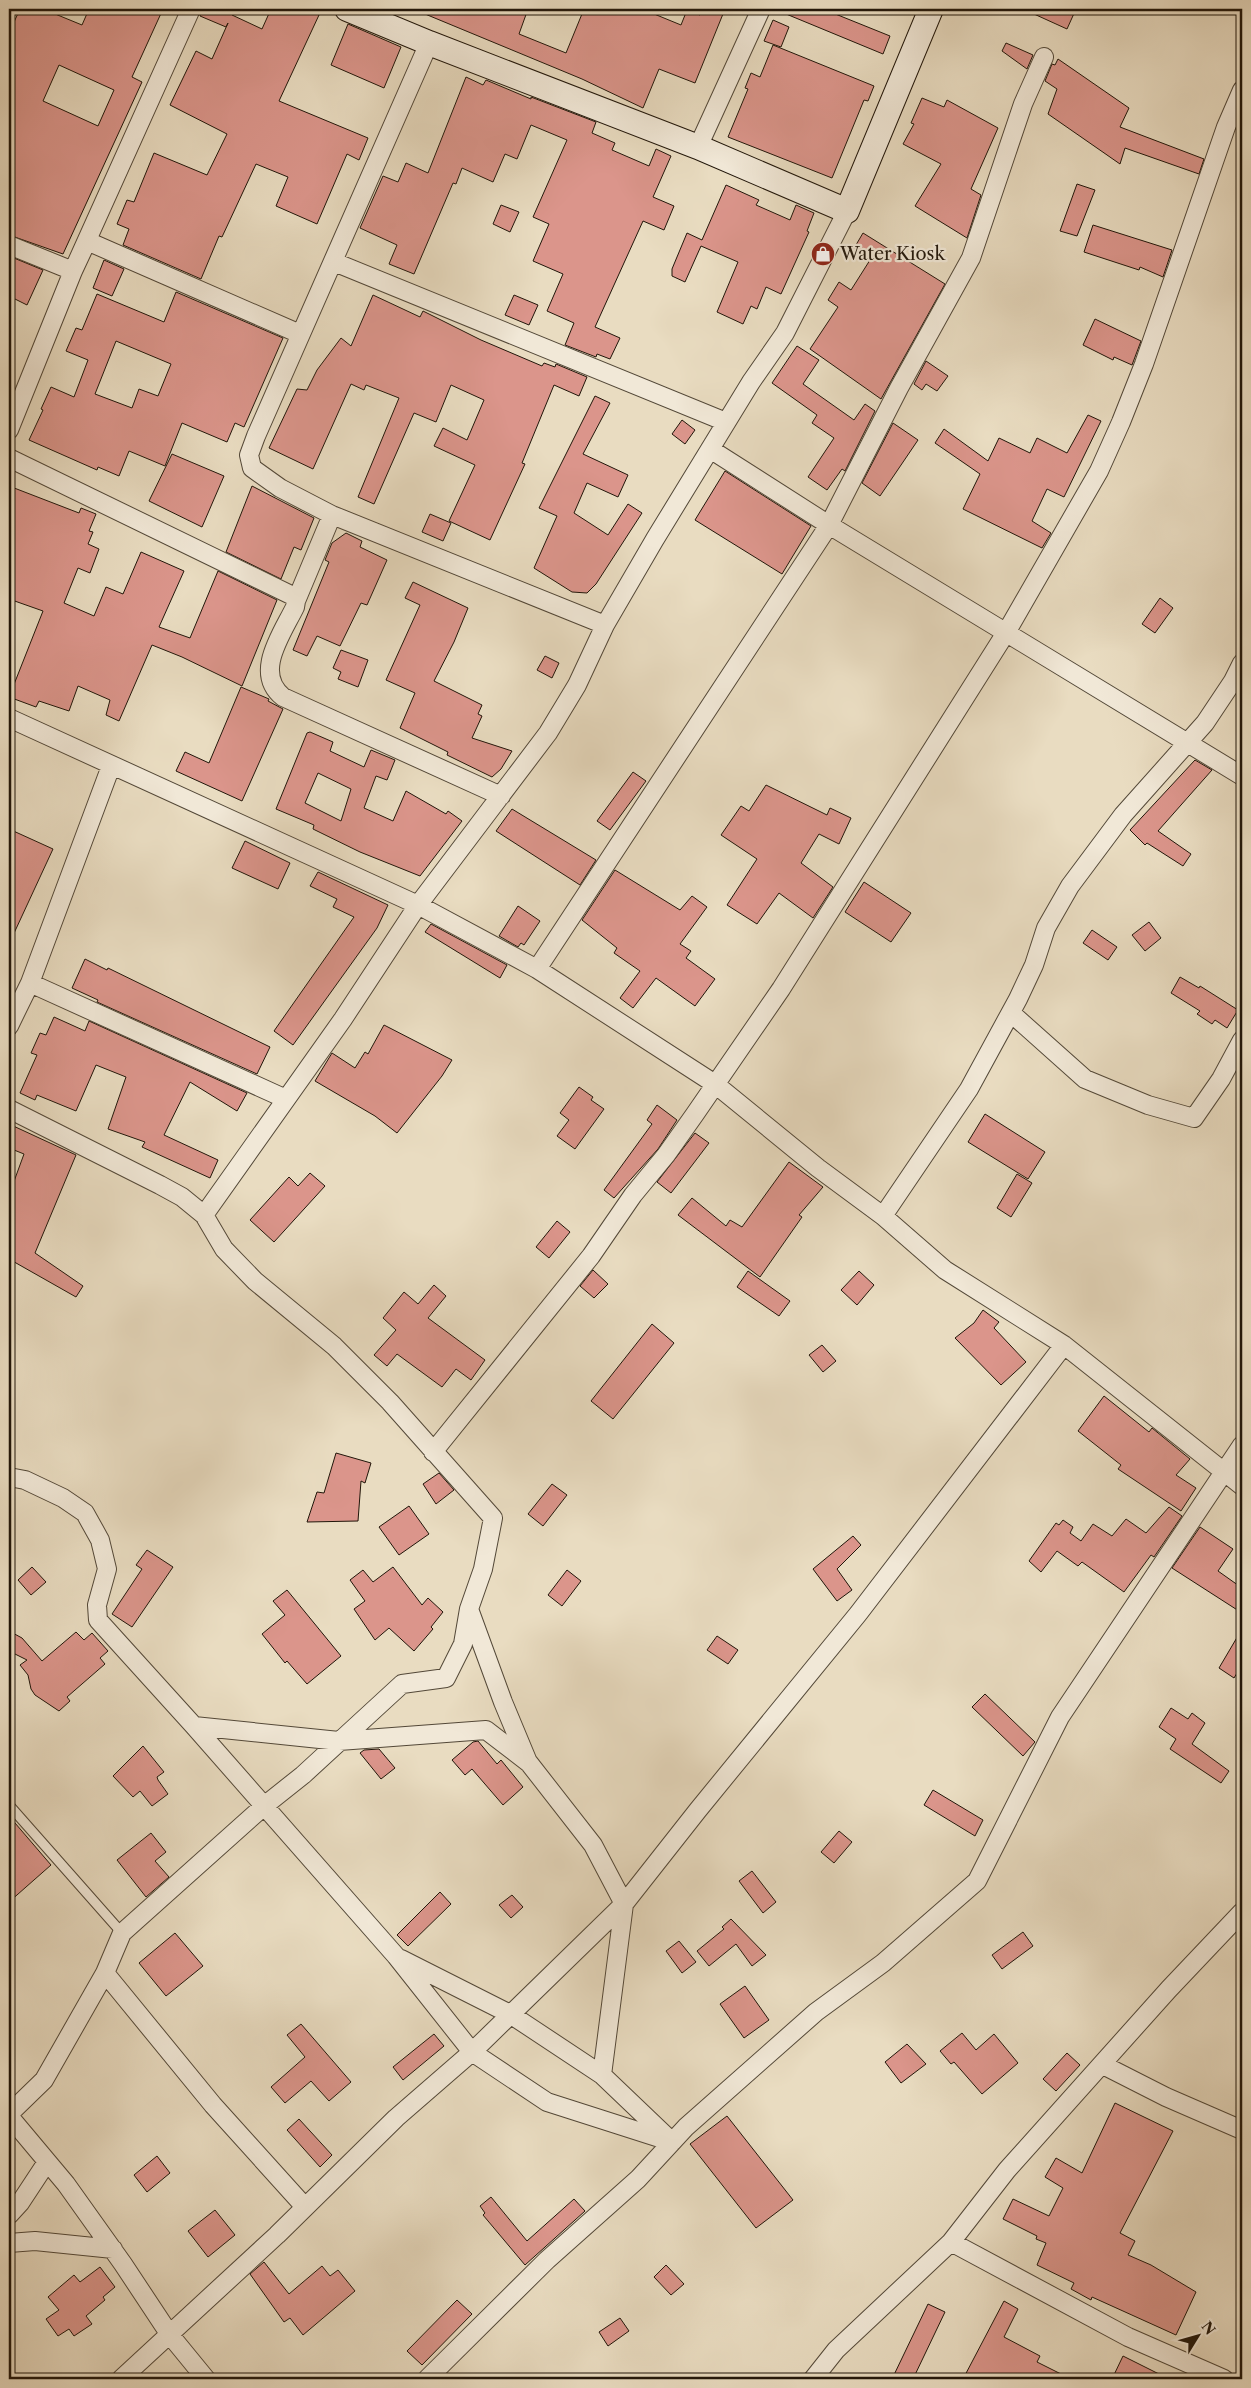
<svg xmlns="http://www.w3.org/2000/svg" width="1251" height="2388" viewBox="0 0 1251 2388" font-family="'Libre Caslon Text',serif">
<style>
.building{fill:#db958b;stroke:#21160a;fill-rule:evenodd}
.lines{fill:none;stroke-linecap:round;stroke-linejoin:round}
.lane-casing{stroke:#534838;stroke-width:11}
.street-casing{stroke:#534838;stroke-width:20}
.secondary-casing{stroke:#21160a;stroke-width:26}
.lane{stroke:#f1e8d7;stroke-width:9}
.street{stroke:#f1e8d7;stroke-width:18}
.secondary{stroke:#f1e8d7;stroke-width:24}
.labels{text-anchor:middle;stroke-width:4.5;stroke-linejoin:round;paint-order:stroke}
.poi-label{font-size:18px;fill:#21160a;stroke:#f1e8d7;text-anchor:start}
</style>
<rect width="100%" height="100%" fill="#e9dcc1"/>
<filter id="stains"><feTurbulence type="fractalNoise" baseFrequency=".004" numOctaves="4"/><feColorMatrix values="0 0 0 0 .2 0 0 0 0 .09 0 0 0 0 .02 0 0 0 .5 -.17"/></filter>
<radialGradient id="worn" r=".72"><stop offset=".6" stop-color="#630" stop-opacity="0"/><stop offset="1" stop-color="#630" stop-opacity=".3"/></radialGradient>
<!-- building -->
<path class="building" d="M 20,9 L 43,9 L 82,25 L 89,9 L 163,9 L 132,77 L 142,82 L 63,254 L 9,235 L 9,33 ZM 59,65 L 114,90 L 98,126 L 43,101 Z
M 202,9 L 235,9 L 232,15 L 262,29 L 271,9 L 307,9 L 319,15 L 279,101 L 368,138 L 359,160 L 347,154 L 317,224 L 276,206 L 288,177 L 256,164 L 222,237 L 219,236 L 201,279 L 123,245 L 129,229 L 117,224 L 127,200 L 134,202 L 154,153 L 207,175 L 227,134 L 170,105 L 196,51 L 212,59 L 228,23 L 226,27 L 200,16 Z
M 413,9 L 528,9 L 519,34 L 566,53 L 584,9 L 642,9 L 681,25 L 687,10 L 700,15 L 702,9 L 725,9 L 695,83 L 659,69 L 643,108 L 582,79 Z
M 774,9 L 823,9 L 890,36 L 883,54 Z
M 1023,9 L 1076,9 L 1067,29 Z
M 773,20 L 789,27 L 781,47 L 764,41 Z
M 348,24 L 401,47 L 384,88 L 331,65 Z
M 1006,43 L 1033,55 L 1027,69 L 1002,51 Z
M 773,45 L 874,86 L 868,101 L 864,100 L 832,178 L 728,137 L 748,89 L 745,88 L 751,73 L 760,77 Z
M 1058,59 L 1129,108 L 1120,127 L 1204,159 L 1199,174 L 1125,148 L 1120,164 L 1048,114 L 1057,89 L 1045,81 L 1052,64 L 1055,65 Z
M 466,77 L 483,85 L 486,80 L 531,99 L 531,97 L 596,122 L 592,133 L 615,143 L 612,150 L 649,166 L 656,149 L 671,156 L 653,197 L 674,206 L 664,230 L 643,221 L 595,327 L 620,338 L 610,359 L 597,354 L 596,357 L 565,345 L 574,323 L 547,311 L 563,274 L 533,261 L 549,224 L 533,217 L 567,140 L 531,125 L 517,159 L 505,154 L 493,182 L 462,168 L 456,184 L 453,183 L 414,274 L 389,264 L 397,245 L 360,228 L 383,176 L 398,182 L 406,163 L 428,173 Z
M 922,98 L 944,107 L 947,100 L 998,128 L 971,189 L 981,195 L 967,238 L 915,206 L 941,164 L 903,144 L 914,124 L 911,123 Z
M 1077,184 L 1095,190 L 1077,236 L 1060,231 Z
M 726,185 L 759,200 L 756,205 L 790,220 L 796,205 L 814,213 L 807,231 L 809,232 L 781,294 L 766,287 L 757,309 L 751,306 L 743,324 L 717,312 L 738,262 L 701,246 L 685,282 L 672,276 L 672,269 L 687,233 L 702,240 Z
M 501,205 L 519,212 L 510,232 L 493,224 Z
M 1093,225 L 1172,250 L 1163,277 L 1140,267 L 1139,270 L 1084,252 Z
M 863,233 L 945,284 L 881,399 L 810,349 L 838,307 L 828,300 L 839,282 L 851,290 L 870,260 L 853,250 Z
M 9,256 L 43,270 L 27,305 L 9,296 Z
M 104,260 L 124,269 L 112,296 L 93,288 Z
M 176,292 L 283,338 L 244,427 L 235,423 L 227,442 L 182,423 L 165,466 L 129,451 L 119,476 L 98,467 L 97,470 L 29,440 L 43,410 L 41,409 L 51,387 L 74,397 L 88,360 L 66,351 L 76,328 L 82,330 L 97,294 L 164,322 ZM 116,341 L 171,364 L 158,396 L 139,389 L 132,408 L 95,394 Z
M 373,295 L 420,317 L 423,311 L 481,340 L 542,366 L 544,363 L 555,367 L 556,364 L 587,377 L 579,396 L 554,385 L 522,463 L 525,464 L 490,540 L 449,521 L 475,465 L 434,446 L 443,428 L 467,440 L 484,400 L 451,385 L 436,422 L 414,413 L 374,504 L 358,497 L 399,398 L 366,385 L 364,390 L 351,384 L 313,469 L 269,448 L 297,389 L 307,390 L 317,370 L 341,338 L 351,346 Z
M 514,295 L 538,305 L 529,325 L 505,315 Z
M 1095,319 L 1141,341 L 1132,365 L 1114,357 L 1113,360 L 1083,345 Z
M 797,346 L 819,360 L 803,384 L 854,420 L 865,404 L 875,411 L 845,471 L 842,469 L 827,490 L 808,477 L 834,438 L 812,423 L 817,415 L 772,383 Z
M 926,361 L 948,376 L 937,391 L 926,384 L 922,390 L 914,384 Z
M 595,396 L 610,403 L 583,454 L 628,475 L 618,497 L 587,483 L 574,513 L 608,535 L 628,504 L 642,513 L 596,584 L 587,593 L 572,592 L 534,568 L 557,516 L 539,508 Z
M 1088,415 L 1101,421 L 1064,497 L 1047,489 L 1032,521 L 1051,533 L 1042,548 L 963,509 L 980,474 L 935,443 L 944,429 L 988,461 L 999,438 L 1030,453 L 1037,438 L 1067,453 Z
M 682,420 L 695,430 L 685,444 L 672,434 Z
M 893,423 L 918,440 L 880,496 L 862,483 Z
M 172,454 L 224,476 L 202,527 L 149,501 Z
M 725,471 L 811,526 L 782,574 L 695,520 Z
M 9,486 L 79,513 L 81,508 L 96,514 L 89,531 L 93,532 L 88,544 L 99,549 L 90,573 L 78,568 L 64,603 L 94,616 L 106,587 L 123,594 L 141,552 L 184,571 L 159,627 L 190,638 L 218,571 L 277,600 L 242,686 L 182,657 L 152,645 L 119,721 L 106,715 L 110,700 L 78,686 L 69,711 L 39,701 L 36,707 L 9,697 L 43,611 L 9,599 Z
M 252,486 L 314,518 L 301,550 L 294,547 L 281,579 L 226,552 Z
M 430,514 L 451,523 L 443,541 L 422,532 Z
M 346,533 L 362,541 L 360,547 L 387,560 L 367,605 L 361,603 L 340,646 L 317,636 L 307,656 L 293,650 L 329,562 L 325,560 L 332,543 Z
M 413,582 L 468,608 L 454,642 L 434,681 L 482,705 L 478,714 L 482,716 L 472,738 L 512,751 L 501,769 L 492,777 L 447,755 L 448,752 L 400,728 L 415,693 L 386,680 L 420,605 L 405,598 Z
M 1160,598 L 1173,608 L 1155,633 L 1142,624 Z
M 341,650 L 368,660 L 358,687 L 338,679 L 341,672 L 333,668 Z
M 545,656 L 559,663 L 552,678 L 537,670 Z
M 241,687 L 269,699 L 268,701 L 283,709 L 242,801 L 176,771 L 185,752 L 209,763 Z
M 310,732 L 333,742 L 330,751 L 364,767 L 371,750 L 395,760 L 387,780 L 376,776 L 364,808 L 393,821 L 406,791 L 446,814 L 448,811 L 462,821 L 420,876 L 360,852 L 313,829 L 314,825 L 276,809 L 307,733 ZM 318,773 L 351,789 L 341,821 L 305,803 Z
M 1195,760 L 1212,770 L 1158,831 L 1191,854 L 1183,866 L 1147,843 L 1145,845 L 1130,830 Z
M 633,772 L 646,781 L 610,830 L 597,821 Z
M 766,785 L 827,815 L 830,808 L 851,818 L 839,844 L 819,834 L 801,863 L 833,887 L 813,918 L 779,893 L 757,924 L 727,905 L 757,859 L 721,835 L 741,806 L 749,811 Z
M 512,809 L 596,860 L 580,885 L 496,831 Z
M 9,829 L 53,849 L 9,944 Z
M 245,841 L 290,863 L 278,889 L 232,868 Z
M 615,870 L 680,910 L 692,896 L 707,907 L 680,944 L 691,951 L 686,958 L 715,979 L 695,1006 L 656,978 L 633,1008 L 620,998 L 640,971 L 614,953 L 617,948 L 582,920 Z
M 318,872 L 388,905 L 377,928 L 293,1045 L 274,1031 L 354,917 L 333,907 L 337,899 L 310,886 Z
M 864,882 L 911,913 L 891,942 L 845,912 Z
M 518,906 L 540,921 L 524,945 L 521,943 L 518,947 L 499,936 Z
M 1149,922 L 1161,938 L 1145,951 L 1132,935 Z
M 431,924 L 507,965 L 500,978 L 425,932 Z
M 1092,930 L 1117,947 L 1108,960 L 1083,943 Z
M 85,959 L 107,970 L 108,968 L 270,1047 L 257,1074 L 97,1002 L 98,1000 L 72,988 Z
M 1180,977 L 1199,988 L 1200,986 L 1238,1010 L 1227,1028 L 1215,1020 L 1212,1024 L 1197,1014 L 1200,1011 L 1171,993 Z
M 54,1017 L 85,1031 L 89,1021 L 247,1093 L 237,1111 L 190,1082 L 164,1135 L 218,1160 L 210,1178 L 142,1147 L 145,1142 L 108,1129 L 126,1077 L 96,1065 L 76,1111 L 37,1095 L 35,1100 L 20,1093 L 37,1055 L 31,1053 L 40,1033 L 46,1035 Z
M 384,1025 L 452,1060 L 442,1076 L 397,1133 L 375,1116 L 315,1081 L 332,1053 L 355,1068 L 365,1052 L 368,1054 Z
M 579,1087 L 593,1097 L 591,1100 L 604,1109 L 575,1149 L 557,1136 L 569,1120 L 560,1113 Z
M 657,1105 L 677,1120 L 658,1149 L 614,1198 L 604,1190 L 652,1124 L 647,1120 Z
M 985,1114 L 1045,1152 L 1028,1179 L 968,1142 Z
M 9,1124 L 76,1155 L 35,1253 L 83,1286 L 76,1297 L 9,1259 L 9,1195 L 24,1154 L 9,1148 Z
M 695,1133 L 709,1143 L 671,1193 L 657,1182 Z
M 789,1162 L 823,1187 L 799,1215 L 802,1217 L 760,1277 L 678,1215 L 692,1198 L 726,1226 L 730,1220 L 742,1227 Z
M 310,1173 L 325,1186 L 274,1242 L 250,1220 L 289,1177 L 298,1186 Z
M 1017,1174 L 1032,1183 L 1011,1217 L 997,1208 Z
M 557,1221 L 570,1232 L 549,1258 L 536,1247 Z
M 593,1270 L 608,1284 L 594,1298 L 580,1286 Z
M 748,1271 L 790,1301 L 779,1316 L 737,1287 Z
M 859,1271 L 874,1285 L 857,1305 L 841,1290 Z
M 434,1285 L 446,1296 L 428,1318 L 485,1360 L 471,1380 L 456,1369 L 442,1387 L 397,1354 L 387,1366 L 374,1355 L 396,1330 L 383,1318 L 404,1292 L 418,1304 Z
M 983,1310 L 999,1322 L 994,1328 L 1026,1362 L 1001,1385 L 955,1338 L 974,1323 Z
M 652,1324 L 674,1343 L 613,1419 L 591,1401 Z
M 822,1345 L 836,1361 L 823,1372 L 809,1355 Z
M 1104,1396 L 1149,1432 L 1152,1428 L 1190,1459 L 1176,1475 L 1196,1488 L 1181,1511 L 1118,1469 L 1121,1465 L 1078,1431 Z
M 336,1453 L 371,1463 L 365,1483 L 361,1481 L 358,1521 L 307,1522 L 317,1492 L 324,1493 Z
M 439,1473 L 454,1490 L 436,1504 L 423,1484 Z
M 552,1484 L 567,1495 L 543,1526 L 528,1514 Z
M 409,1506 L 429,1534 L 399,1555 L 379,1527 Z
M 1169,1507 L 1182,1516 L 1154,1557 L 1151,1555 L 1124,1592 L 1082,1562 L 1078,1566 L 1057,1551 L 1041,1572 L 1029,1561 L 1056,1523 L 1059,1525 L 1063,1520 L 1073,1527 L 1070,1533 L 1081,1541 L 1093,1524 L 1112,1536 L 1126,1519 L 1146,1533 Z
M 1200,1527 L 1233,1549 L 1218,1571 L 1242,1588 L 1242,1613 L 1172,1568 Z
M 853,1536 L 861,1545 L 837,1569 L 852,1590 L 837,1601 L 813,1569 Z
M 147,1550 L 173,1567 L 132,1627 L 112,1614 L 142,1569 L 136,1565 Z
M 32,1567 L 46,1582 L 31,1595 L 18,1580 Z
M 393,1567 L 422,1605 L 428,1598 L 443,1612 L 431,1627 L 433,1629 L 414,1651 L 389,1628 L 375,1640 L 354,1609 L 365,1601 L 350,1580 L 363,1570 L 373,1582 Z
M 567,1570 L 581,1581 L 562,1606 L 548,1595 Z
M 287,1590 L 341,1656 L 307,1684 L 287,1661 L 285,1663 L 262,1634 L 285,1615 L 273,1601 Z
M 1242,1629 L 1242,1665 L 1234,1678 L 1219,1668 Z
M 9,1631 L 22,1638 L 42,1661 L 76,1632 L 84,1640 L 92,1633 L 108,1651 L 100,1658 L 105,1664 L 67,1697 L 70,1701 L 59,1711 L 35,1695 L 31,1689 L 28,1675 L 20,1665 L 27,1660 L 9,1651 Z
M 717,1636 L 738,1650 L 728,1664 L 707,1650 Z
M 985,1694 L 1035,1742 L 1023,1756 L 972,1707 Z
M 1171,1708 L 1188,1719 L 1192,1713 L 1205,1723 L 1192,1744 L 1229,1771 L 1221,1783 L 1170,1749 L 1176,1739 L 1159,1727 Z
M 478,1741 L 497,1764 L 501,1760 L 523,1787 L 503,1805 L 472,1769 L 465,1775 L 452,1760 L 473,1742 Z
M 143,1746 L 164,1772 L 157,1777 L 158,1780 L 168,1794 L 152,1806 L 140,1791 L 133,1797 L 113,1776 Z
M 379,1749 L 395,1768 L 381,1779 L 360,1753 L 364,1750 Z
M 933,1790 L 983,1820 L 975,1836 L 924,1805 Z
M 9,1816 L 51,1865 L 9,1902 Z
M 839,1831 L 852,1842 L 834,1863 L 821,1852 Z
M 151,1833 L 166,1852 L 155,1861 L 169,1877 L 146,1897 L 117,1860 Z
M 752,1871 L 776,1902 L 763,1913 L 739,1881 Z
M 440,1892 L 451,1904 L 408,1946 L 397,1935 Z
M 512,1895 L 523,1907 L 511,1918 L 499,1905 Z
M 731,1919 L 766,1955 L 752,1966 L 736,1944 L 709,1966 L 697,1951 L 724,1929 L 722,1927 Z
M 1023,1932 L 1033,1946 L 1002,1969 L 992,1955 Z
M 175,1933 L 203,1966 L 166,1996 L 139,1963 Z
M 679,1941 L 696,1962 L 682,1973 L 666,1951 Z
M 745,1986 L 769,2020 L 744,2038 L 720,2004 Z
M 301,2024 L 351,2082 L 329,2101 L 311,2081 L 285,2103 L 271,2087 L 305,2057 L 287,2035 Z
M 962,2033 L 976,2050 L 994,2034 L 1018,2063 L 982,2094 L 954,2062 L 951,2064 L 940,2051 Z
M 434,2034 L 444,2046 L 403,2080 L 393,2067 Z
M 907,2044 L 926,2064 L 901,2083 L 885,2062 Z
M 1067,2053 L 1080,2065 L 1056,2091 L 1043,2079 Z
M 1115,2103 L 1173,2131 L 1120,2233 L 1135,2241 L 1128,2255 L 1151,2265 L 1196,2292 L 1176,2335 L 1092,2297 L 1091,2300 L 1071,2289 L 1074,2283 L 1037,2265 L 1046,2243 L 1036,2239 L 1037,2236 L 1003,2219 L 1013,2199 L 1049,2216 L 1063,2188 L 1045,2177 L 1056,2158 L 1082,2173 Z
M 727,2116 L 793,2200 L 756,2228 L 690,2144 Z
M 299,2119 L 332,2155 L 320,2167 L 287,2130 Z
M 157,2156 L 170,2173 L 147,2192 L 134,2175 Z
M 491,2197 L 527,2241 L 574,2199 L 585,2211 L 525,2265 L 483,2215 L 485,2213 L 480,2206 Z
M 215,2210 L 235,2235 L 208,2257 L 188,2231 Z
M 264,2262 L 289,2294 L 322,2266 L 330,2276 L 338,2270 L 355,2291 L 303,2335 L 290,2318 L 284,2322 L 250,2274 Z
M 666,2265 L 684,2284 L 671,2295 L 654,2277 Z
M 100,2267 L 115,2287 L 103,2297 L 105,2300 L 86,2316 L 92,2324 L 74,2336 L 69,2329 L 58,2336 L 46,2319 L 59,2310 L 48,2297 L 74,2275 L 80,2282 Z
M 457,2300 L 472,2314 L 422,2365 L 407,2351 Z
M 1004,2301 L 1018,2309 L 1004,2337 L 1040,2356 L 1037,2362 L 1071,2379 L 963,2379 Z
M 928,2304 L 945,2312 L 913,2379 L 892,2379 Z
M 620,2318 L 629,2331 L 608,2346 L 599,2332 Z
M 1123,2356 L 1169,2379 L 1112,2379 Z"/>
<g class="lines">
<!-- lane casing -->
<g class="lane-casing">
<path id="lane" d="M 9,1805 L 122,1933"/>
</g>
<!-- street casing -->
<g class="street-casing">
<path id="street" d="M 429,43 L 256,436 L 249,455 L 252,468 L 280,488 L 332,515 L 605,625
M 698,147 L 761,9
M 9,245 L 73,271 L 87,241 L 300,334
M 334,262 L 726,422
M 9,430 L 73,271 L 191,9
M 710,449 L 829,525 L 1242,776
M 9,458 L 293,596 L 296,601 L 295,607 C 282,634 253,673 283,697 L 501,796
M 296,601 L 332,515
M 9,718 L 418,905 L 537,969 L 715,1084 L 818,1168 L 883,1216 L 945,1270 L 1064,1345 L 1242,1486
M 537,969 L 829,525 L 899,388 L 971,258 L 1023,104 L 1044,57
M 30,983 L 286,1099
M 1011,1013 L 1085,1079 L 1148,1105 L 1194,1118 L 1221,1079 L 1242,1040
M 9,1026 L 30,983 L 111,766
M 9,1109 L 160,1185 L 182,1197 L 204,1215 L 224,1249 L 255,1281 L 334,1346 L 390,1402 L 493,1518 L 483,1569 L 469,1609 L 463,1644 L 446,1678 L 402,1684 L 303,1775 L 264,1806 L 122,1933 L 105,1973 L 213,2105 L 305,2207
M 204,1215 L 343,1019 L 418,905 L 548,733 L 577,685 L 605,625 L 655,539 L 751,382 L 785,333 L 847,211
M 883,1216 L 969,1089 L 1018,999 L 1034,965 L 1046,928 L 1070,886 L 1123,815 L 1205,723 L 1233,681 L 1242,663
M 433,1452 L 591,1256 L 633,1195 L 666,1155 L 695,1114 L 781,989 L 1007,631 L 1099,471 L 1121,422 L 1144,364 L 1226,127 L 1242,90
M 9,1477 L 25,1480 L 63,1498 L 85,1513 L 100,1540 L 107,1569 L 97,1605 L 98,1620 L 194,1726 L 396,1956 L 472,2052 L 547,2102 L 672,2142
M 469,1609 L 503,1702 L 528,1762
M 194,1726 L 339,1741 L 486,1730 L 529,1763 L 593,1845 L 624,1904 L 602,2075
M 401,1959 L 510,2014 L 602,2075 L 668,2138
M 1103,2065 L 1166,2097 L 1242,2130
M 9,2114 L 44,2080 L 105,1973
M 9,2116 L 66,2184 L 123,2264 L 170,2335 L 206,2379
M 9,2215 L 20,2203 L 47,2162
M 951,2242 L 1128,2337 L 1224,2379
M 9,2243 L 35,2241 L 113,2249
M 121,2379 L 277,2235 L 396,2118 L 472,2052 L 624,1904 L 698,1810 L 858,1614 L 1064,1345
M 427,2379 L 547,2260 L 638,2179 L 686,2127 L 816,2012 L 883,1963 L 977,1881 L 1060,1717 L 1242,1445
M 813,2379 L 836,2350 L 951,2242 L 1007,2170 L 1169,1989 L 1242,1912"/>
</g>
<!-- secondary casing -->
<g class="secondary-casing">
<path id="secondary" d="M 347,9 L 429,43 L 698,147 L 847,211 L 931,9"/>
</g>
<!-- lane -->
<use href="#lane" class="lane"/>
<!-- street -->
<use href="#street" class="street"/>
<!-- secondary -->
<use href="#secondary" class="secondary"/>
</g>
<!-- icons -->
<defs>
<g id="shop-disc" transform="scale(1.25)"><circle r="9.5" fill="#8f2418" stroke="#f1e8d7"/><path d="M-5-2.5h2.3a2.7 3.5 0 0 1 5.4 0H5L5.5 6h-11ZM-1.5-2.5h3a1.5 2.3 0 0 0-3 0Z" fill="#fff"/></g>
</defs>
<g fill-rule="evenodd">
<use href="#shop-disc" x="823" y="254"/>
</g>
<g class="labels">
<!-- poi labels -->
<g class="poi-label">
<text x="840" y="260">Water Kiosk</text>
</g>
</g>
<!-- margin -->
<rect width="1251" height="2388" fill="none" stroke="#e9dcc1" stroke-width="30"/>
<rect x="10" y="10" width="1231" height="2368" fill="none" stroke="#21160a" stroke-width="2.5"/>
<rect x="15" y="15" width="1221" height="2358" fill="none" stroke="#21160a"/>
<!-- north arrow -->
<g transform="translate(1198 2336) rotate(53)" stroke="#f1e8d7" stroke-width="4" paint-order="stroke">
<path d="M0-4L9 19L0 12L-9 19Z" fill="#21160a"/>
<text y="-8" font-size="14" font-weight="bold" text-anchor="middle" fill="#21160a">N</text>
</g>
<rect width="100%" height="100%" filter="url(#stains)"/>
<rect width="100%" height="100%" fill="url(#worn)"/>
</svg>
